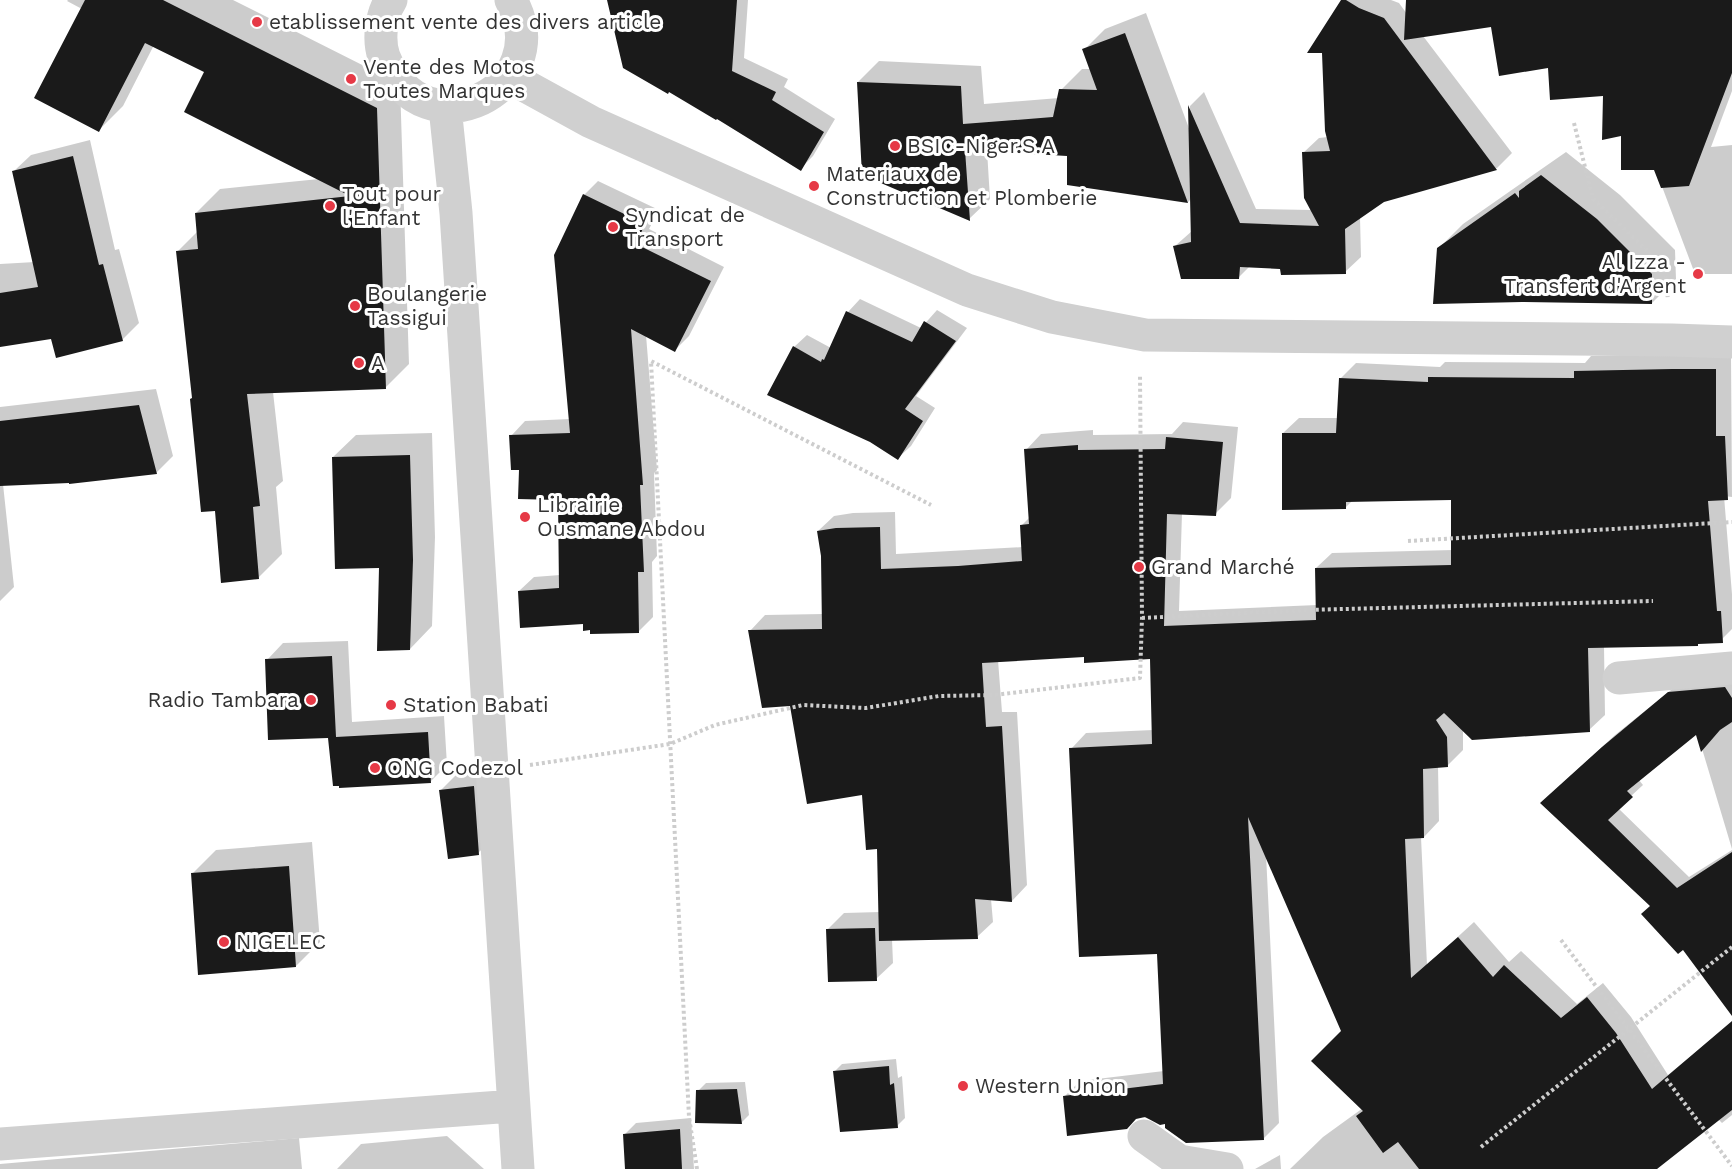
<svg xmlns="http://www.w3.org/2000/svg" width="1732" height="1169" viewBox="0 0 1732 1169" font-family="'Work Sans',sans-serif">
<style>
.shadow{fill:#0003}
.building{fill:#1a1a1a}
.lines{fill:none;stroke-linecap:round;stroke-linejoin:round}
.path{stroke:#cdcdcd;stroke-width:4;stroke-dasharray:3 3;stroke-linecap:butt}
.minor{stroke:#d0d0d0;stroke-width:33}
.poi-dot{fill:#e63946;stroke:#fff;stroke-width:2}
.labels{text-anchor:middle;stroke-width:6;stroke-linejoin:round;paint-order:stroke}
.poi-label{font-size:21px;fill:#333;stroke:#fff;text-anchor:start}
</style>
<rect width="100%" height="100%" fill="#fff"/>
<!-- shadow -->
<path class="shadow" d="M 68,0 L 233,0 L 400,84 L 409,364 L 385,388 L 273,392 L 283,481 L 276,487 L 282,554 L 258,578 L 216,509 L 193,398 L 177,252 L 198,231 L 196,213 L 220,189 L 319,179 L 206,72 L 154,45 L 123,106 L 99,130 L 82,9 L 67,1 Z
M 609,0 L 748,0 L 744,58 L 788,79 L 784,87 L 835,119 L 813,156 L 800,169 Z
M 1343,0 L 1391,0 L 1399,3 L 1407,14 L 1407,0 L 1732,0 L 1732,91 L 1711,147 L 1732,145 L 1732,274 L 1695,274 L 1655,168 L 1622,135 L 1604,94 L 1549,66 L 1492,26 L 1423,36 L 1512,153 L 1497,168 L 1383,201 L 1360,217 L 1361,257 L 1345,272 L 1250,266 L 1238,278 L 1175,246 L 1192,231 L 1192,198 L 1188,202 L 1069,184 L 1068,154 L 987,150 L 990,199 L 969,219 L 858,82 L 879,61 L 981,66 L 984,104 L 1059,98 L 1061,90 L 1082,69 L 1091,69 L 1084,50 L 1105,29 L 1146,13 L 1190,131 L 1190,106 L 1204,92 L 1256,209 L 1312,210 L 1303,153 L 1319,138 L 1328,137 Z
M 90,140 L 115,250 L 119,249 L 139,323 L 122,340 L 52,337 L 0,343 L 0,264 L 35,262 L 14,171 L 31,155 Z
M 1566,152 L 1620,195 L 1675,250 L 1676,279 L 1652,303 L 1439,248 L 1463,224 Z
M 598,181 L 659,210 L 649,229 L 724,267 L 689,336 L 675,350 L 646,335 L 657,470 L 654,473 L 657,556 L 652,562 L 653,617 L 638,632 L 585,623 L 519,591 L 534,577 L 560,575 L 559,499 L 521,468 L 511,436 L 525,421 L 570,419 L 584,195 Z
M 860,299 L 921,328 L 937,310 L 967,328 L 916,396 L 935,408 L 911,446 L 898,458 L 794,347 L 807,335 L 831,348 L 848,312 Z
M 1731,354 L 1732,497 L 1724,496 L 1732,594 L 1732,629 L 1719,642 L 1604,646 L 1605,715 L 1589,730 L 1463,728 L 1463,750 L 1447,766 L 1438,766 L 1439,821 L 1424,837 L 1421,837 L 1427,965 L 1474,922 L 1509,962 L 1521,951 L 1577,1004 L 1603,983 L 1631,1017 L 1668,1075 L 1732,1022 L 1732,1115 L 1722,1123 L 1718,1119 L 1654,1169 L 1290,1169 L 1323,1137 L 1363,1108 L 1342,1031 L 1266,854 L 1279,1123 L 1263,1139 L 1166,1123 L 1064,1097 L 1080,1081 L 1164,1071 L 1158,952 L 1071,749 L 1086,733 L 1153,730 L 1152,658 L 1085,656 L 998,660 L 1002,712 L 1017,712 L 1027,885 L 1012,901 L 991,899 L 993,922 L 977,937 L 892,939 L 893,963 L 876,979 L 827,930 L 844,913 L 880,912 L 879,848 L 863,793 L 792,705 L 750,631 L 765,615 L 823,614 L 822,556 L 818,531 L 834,516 L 853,513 L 895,512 L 896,554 L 1023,547 L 1022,525 L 1030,517 L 1026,450 L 1041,434 L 1093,430 L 1093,435 L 1172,434 L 1183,422 L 1238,427 L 1231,498 L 1215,514 L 1182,513 L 1179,611 L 1317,605 L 1316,568 L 1332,553 L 1453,550 L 1453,498 L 1352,501 L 1345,508 L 1283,433 L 1299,418 L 1338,418 L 1340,379 L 1356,363 L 1440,367 L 1445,362 L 1585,363 L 1591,356 Z
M 156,389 L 173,456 L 156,473 L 3,484 L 14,587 L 0,601 L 0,407 Z
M 432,433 L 435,537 L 432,626 L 410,649 L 381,566 L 333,457 L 356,435 Z
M 348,641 L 352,722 L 444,716 L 447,765 L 431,781 L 329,736 L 267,660 L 283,643 Z
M 1732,677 L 1732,849 L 1697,732 L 1639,780 L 1643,785 L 1618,808 L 1689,877 L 1732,850 L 1732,1013 L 1651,906 L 1553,792 L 1615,735 L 1681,682 Z
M 490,770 L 495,837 L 478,853 L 440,791 L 457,774 Z
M 312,842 L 320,942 L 296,966 L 192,874 L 216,850 Z
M 896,1059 L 898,1078 L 902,1076 L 905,1118 L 897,1126 L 834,1072 L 842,1064 Z
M 745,1082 L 749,1115 L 741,1123 L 698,1091 L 706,1083 Z
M 691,1118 L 694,1169 L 627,1169 L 624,1135 L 636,1123 Z
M 447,1136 L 484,1169 L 337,1169 L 361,1144 Z
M 299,1138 L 302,1169 L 0,1169 L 0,1164 Z
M 1280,1155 L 1281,1169 L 1255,1169 Z"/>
<!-- building -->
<path class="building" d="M 85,0 L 163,0 L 377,108 L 386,389 L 247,394 L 260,506 L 253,507 L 259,579 L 221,583 L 215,511 L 201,512 L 190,399 L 192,398 L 176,251 L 198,249 L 195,213 L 350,196 L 184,112 L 204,72 L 145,43 L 99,132 L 34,98 Z
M 607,0 L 737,0 L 732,71 L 776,92 L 772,100 L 824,132 L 801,171 L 717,119 L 716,120 L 669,92 L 668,94 L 623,68 Z
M 1341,0 L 1346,0 L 1359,8 L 1384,18 L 1497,170 L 1384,202 L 1345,229 L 1346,274 L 1281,275 L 1280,269 L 1240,267 L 1239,279 L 1181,279 L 1173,246 L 1191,242 L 1188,105 L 1240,223 L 1319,226 L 1304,198 L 1302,152 L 1330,151 L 1325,131 L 1322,53 L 1307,53 Z
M 1406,0 L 1732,0 L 1732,73 L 1689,186 L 1661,188 L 1654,170 L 1621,170 L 1621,136 L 1602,140 L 1603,96 L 1550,100 L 1548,68 L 1499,76 L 1491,27 L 1404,40 Z
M 1125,33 L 1188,203 L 1067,185 L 1067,156 L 965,150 L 970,221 L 862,175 L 857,82 L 961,86 L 963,124 L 1053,117 L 1059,89 L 1097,90 L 1082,49 Z
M 73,156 L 99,265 L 103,264 L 123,341 L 56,358 L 51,339 L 0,347 L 0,293 L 38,287 L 12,171 Z
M 1541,175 L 1597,219 L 1652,274 L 1652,304 L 1522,302 L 1433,304 L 1437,248 L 1515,193 L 1519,198 L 1519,191 Z
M 583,194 L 645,224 L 636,244 L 711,281 L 675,352 L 631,329 L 643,485 L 640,485 L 644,572 L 638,572 L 639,633 L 590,634 L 590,630 L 583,631 L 583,624 L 520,628 L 518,591 L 559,588 L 558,500 L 518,499 L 519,470 L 511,470 L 509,435 L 570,433 L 554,255 Z
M 846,311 L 912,342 L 924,321 L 956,341 L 905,409 L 923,421 L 898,460 L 870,442 L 767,395 L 793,346 L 821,362 L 822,359 L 824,360 Z
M 1672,369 L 1716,369 L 1716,436 L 1725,436 L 1728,500 L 1708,501 L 1717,611 L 1721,611 L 1723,643 L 1698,644 L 1698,646 L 1588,648 L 1590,732 L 1472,740 L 1444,713 L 1436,720 L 1447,737 L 1448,767 L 1423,769 L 1424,838 L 1405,839 L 1411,978 L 1458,937 L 1493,977 L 1504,965 L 1561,1018 L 1587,997 L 1616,1033 L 1652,1089 L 1732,1021 L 1732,1110 L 1657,1169 L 1419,1169 L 1398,1142 L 1383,1153 L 1356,1116 L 1363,1111 L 1311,1061 L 1341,1031 L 1248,817 L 1264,1140 L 1186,1143 L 1165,1128 L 1165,1124 L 1160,1125 L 1145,1117 L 1136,1119 L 1127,1129 L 1067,1136 L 1063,1096 L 1163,1084 L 1157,954 L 1079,957 L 1069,748 L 1152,744 L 1150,659 L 1084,663 L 1084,657 L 982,663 L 986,727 L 1002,726 L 1012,902 L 975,899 L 978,939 L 879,941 L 877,849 L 866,850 L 862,795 L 807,804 L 790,706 L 762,708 L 748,630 L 822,629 L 821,556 L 817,531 L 836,528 L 880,527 L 881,569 L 958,566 L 1022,561 L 1020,525 L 1029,524 L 1024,449 L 1078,445 L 1078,450 L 1165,449 L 1166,437 L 1223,442 L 1216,516 L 1167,514 L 1164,626 L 1316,620 L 1315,568 L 1451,565 L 1451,500 L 1346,502 L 1346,509 L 1282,510 L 1282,433 L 1336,433 L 1339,378 L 1428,382 L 1428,377 L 1574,378 L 1574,371 Z
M 139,405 L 157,474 L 69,484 L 69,483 L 0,486 L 0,421 Z
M 410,455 L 413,560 L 410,650 L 377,651 L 379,568 L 335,569 L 332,457 Z
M 332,656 L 336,737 L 428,732 L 431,783 L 339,788 L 339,786 L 333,786 L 328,738 L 268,740 L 265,659 Z
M 1725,687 L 1732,698 L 1732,722 L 1720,730 L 1701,752 L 1696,735 L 1627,791 L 1633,797 L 1608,820 L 1677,888 L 1732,852 L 1732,1016 L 1683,950 L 1678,954 L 1641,914 L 1650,906 L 1540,803 L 1602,747 L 1668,692 Z
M 474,786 L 479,855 L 448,859 L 439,790 Z
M 289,866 L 296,967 L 198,975 L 191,873 Z
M 875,928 L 877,981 L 828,982 L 826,929 Z
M 889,1066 L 890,1085 L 894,1083 L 898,1128 L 840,1132 L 833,1071 Z
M 737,1089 L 742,1124 L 695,1123 L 696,1090 Z
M 680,1129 L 682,1169 L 625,1169 L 623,1134 Z"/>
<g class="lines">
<!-- path -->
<path class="path" d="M 1574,123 L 1593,199 L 1664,267 L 1668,300
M 1408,541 L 1732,522
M 1142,618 L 1306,610 L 1653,601
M 530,765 L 670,744 L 715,725 L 803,705 L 866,708 L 939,696 L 994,695 L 1140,678 L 1142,618 L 1140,375
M 1561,940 L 1732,1166
M 1481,1147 L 1732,947
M 697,1169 L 689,1117 L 651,361 L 931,505"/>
<!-- minor -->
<path class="minor" d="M 391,0 C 381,15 378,40 384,57 C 424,157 560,88 511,0
M 509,77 L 591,122 L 967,290 L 1052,317 L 1145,335 L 1672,340 L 1732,342
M 445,107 L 456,213 L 518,1169
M 1619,678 L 1732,668
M 1144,1136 L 1179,1161 L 1227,1169
M 0,1144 L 513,1106"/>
</g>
<!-- markers -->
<g class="poi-dot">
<circle cx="257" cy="22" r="6"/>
<circle cx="351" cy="79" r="6"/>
<circle cx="895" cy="146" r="6"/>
<circle cx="814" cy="186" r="6"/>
<circle cx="330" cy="206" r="6"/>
<circle cx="613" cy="227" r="6"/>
<circle cx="1698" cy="274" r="6"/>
<circle cx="355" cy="306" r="6"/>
<circle cx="359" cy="363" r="6"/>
<circle cx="525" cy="517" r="6"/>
<circle cx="1139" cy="567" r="6"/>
<circle cx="311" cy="700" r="6"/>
<circle cx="391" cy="705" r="6"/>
<circle cx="375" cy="768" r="6"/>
<circle cx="224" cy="942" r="6"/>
<circle cx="963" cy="1086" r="6"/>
</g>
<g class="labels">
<!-- poi labels -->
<g class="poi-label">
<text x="269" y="29">etablissement vente des divers article</text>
<text x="363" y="74">Vente des Motos<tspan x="363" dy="24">Toutes Marques</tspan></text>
<text x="907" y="153">BSIC-Niger.S.A</text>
<text x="826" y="181">Materiaux de<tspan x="826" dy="24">Construction et Plomberie</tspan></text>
<text x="342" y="201">Tout pour<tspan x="342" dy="24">l'Enfant</tspan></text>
<text x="625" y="222">Syndicat de<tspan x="625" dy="24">Transport</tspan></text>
<text x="1686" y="269" text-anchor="end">Al Izza -<tspan x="1686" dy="24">Transfert d'Argent</tspan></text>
<text x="367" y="301">Boulangerie<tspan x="367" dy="24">Tassigui</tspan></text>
<text x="371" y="370">A</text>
<text x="537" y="512">Librairie<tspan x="537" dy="24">Ousmane Abdou</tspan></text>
<text x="1151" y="574">Grand Marché</text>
<text x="299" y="707" text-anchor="end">Radio Tambara</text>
<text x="403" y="712">Station Babati</text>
<text x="387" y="775">ONG Codezol</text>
<text x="236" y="949">NIGELEC</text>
<text x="975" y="1093">Western Union</text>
</g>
</g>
</svg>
